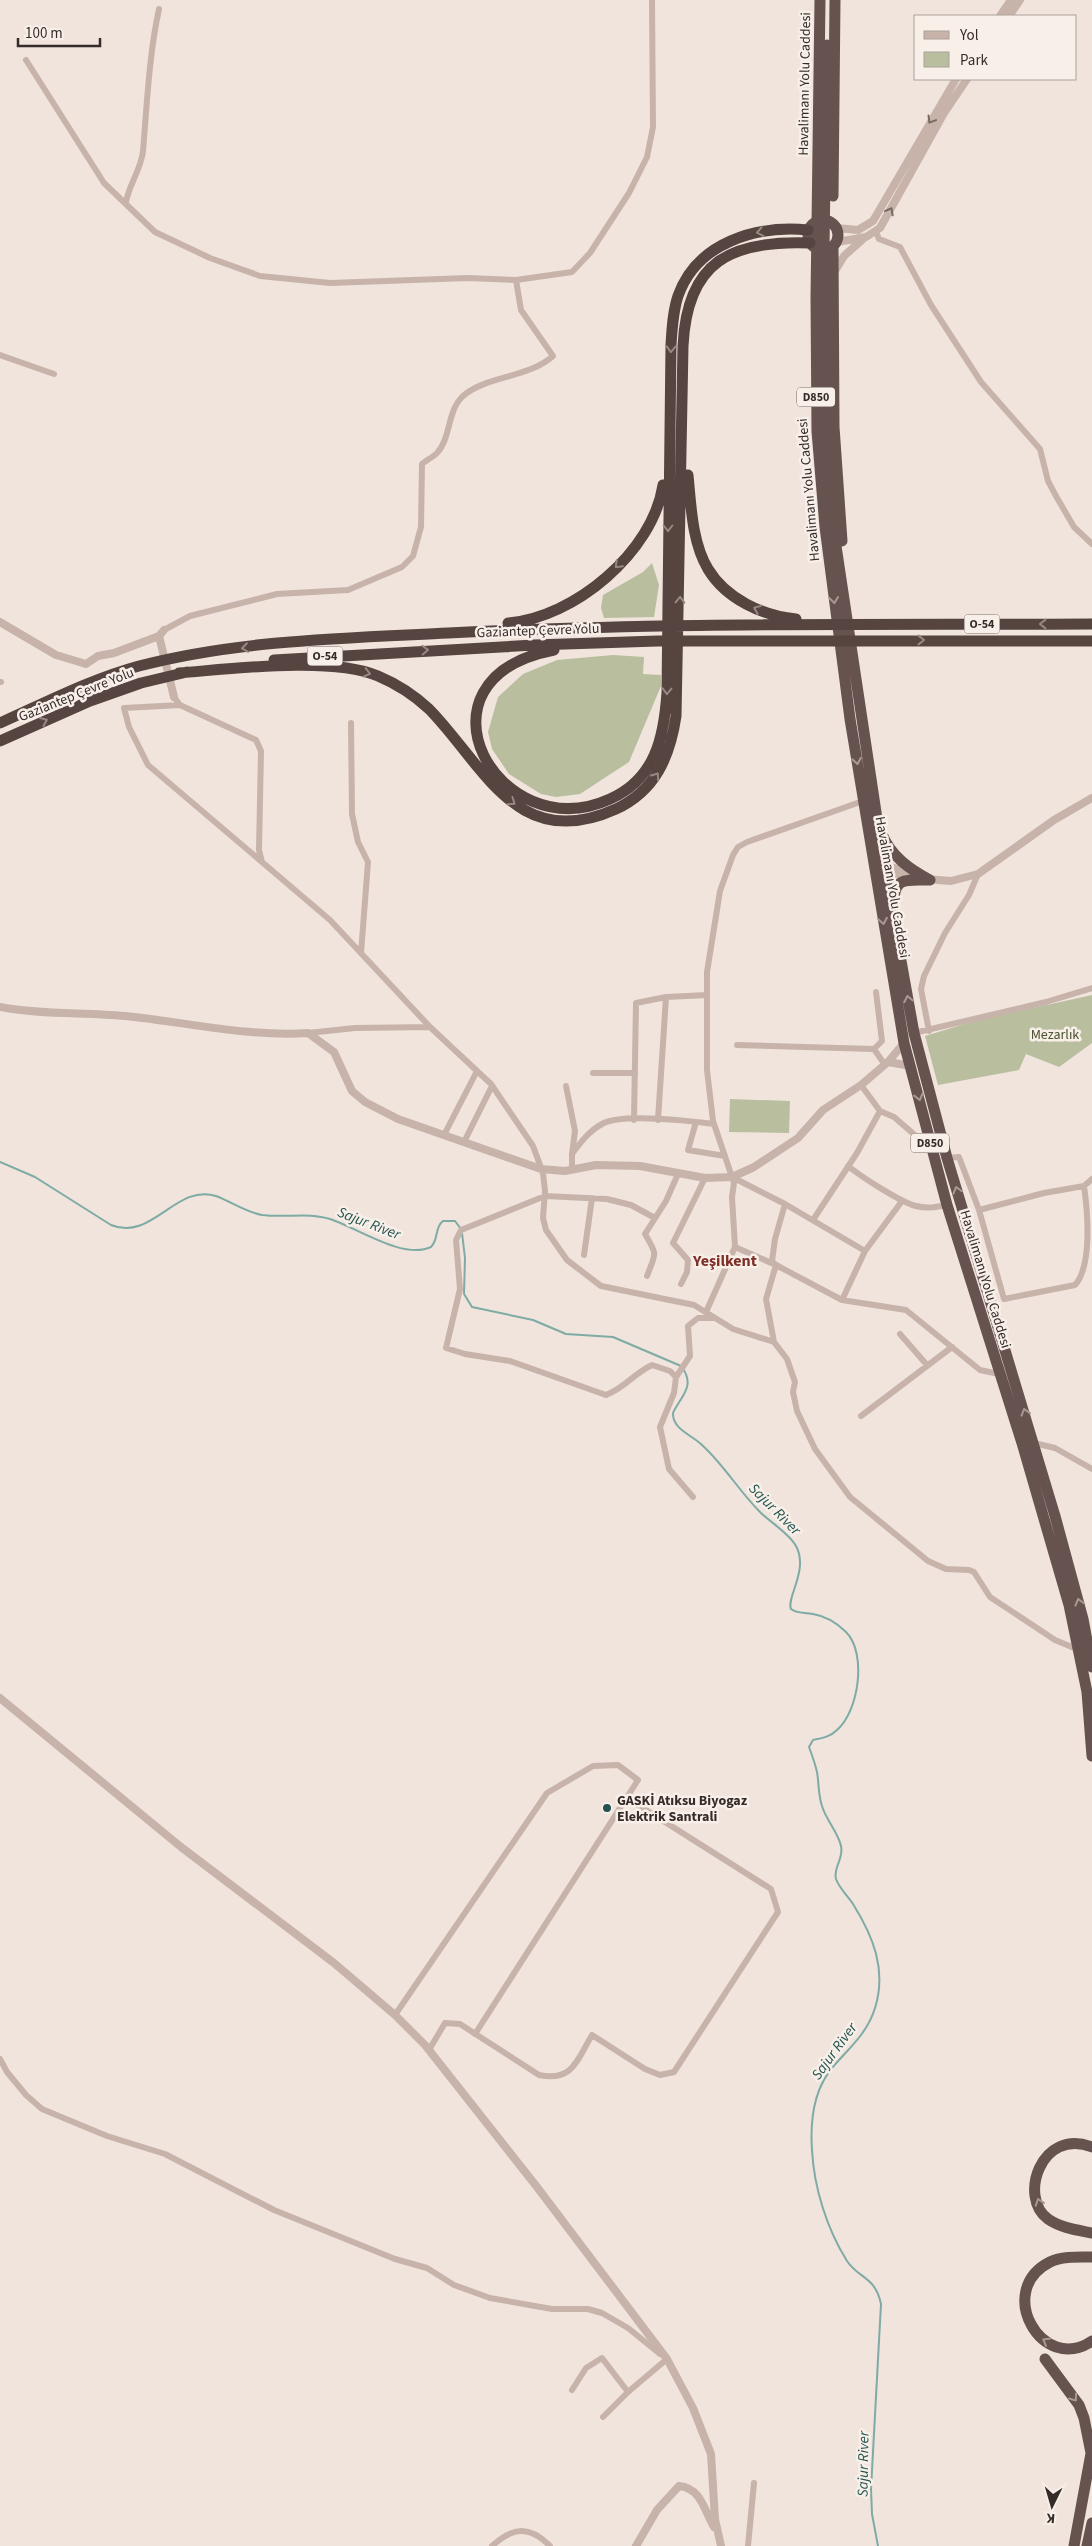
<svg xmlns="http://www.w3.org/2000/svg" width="1092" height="2546" viewBox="0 0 1092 2546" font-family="'Source Sans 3',sans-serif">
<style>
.green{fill:#b9be9e}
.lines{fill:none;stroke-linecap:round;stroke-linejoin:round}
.stream{stroke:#7eaba5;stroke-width:2}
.minor{stroke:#c7b3aa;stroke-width:6}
.tertiary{stroke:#c7b3aa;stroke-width:8}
.trunk{stroke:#66524e;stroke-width:11}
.motorway{stroke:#564441;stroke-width:11}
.oneway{stroke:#776863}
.oneway2{stroke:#978884}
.oneway3{stroke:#a89994}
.poi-dot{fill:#22544f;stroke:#f8efe9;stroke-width:2}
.labels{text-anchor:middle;stroke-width:5;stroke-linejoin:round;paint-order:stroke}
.shield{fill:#f8efe9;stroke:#706663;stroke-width:1}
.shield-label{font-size:12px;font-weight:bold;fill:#352b29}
.street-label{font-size:14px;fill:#352b29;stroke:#f8efe9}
.park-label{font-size:14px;fill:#4b522f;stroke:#f8efe9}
.poi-label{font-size:14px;font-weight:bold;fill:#352b29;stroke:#f8efe9;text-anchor:start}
.water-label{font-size:15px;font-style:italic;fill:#22544f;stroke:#f8efe9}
.quarter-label{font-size:16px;font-weight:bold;fill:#7e2f28;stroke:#f8efe9}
</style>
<rect width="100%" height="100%" fill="#f0e4dd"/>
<!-- green -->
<path class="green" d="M 652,563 L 659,585 L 654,617 L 604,618 L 601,608 L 603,595 L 643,572 Z
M 613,655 L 644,657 L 643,674 L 661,675 L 661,686 L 629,762 L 580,794 L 556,797 L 541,794 L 509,774 L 492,749 L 488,732 L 498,697 L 523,674 L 557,660 Z
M 1092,995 L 1092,1043 L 1059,1067 L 1026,1054 L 1019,1070 L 938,1085 L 925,1036 L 978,1020 Z
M 730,1099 L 790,1101 L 789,1133 L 729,1132 Z"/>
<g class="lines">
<!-- stream -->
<path class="stream" d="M 0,1162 L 35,1177 L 111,1225 C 152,1242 176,1183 216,1196 C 232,1202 245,1212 262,1215 C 285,1218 309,1212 330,1219 C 358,1228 403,1260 431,1247 C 439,1239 434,1228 443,1221 L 455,1221 L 461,1229
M 462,1233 L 465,1258 L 464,1294 L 472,1307 L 533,1320 L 566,1334 L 613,1337 L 681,1366 C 697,1386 680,1397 673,1413 C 672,1429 692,1435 702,1445 C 724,1465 739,1491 760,1512 C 771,1523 789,1533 796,1546 C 809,1570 786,1598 791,1609 C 797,1614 805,1612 813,1614 C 825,1616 837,1623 846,1632 C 867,1653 859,1711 837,1730 C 830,1737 822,1738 813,1740 L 809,1747 C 812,1755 815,1763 817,1772 C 819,1783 818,1794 822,1806 C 826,1820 838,1832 841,1846 C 844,1859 833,1867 836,1879 C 839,1888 848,1896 853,1904 C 873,1936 887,1970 875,2008 C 867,2034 849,2048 832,2068 C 813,2091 810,2121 812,2150 C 814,2188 827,2229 847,2261 C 859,2279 875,2276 881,2304 L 871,2489 L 872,2514 L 878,2546"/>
<!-- minor -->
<path class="minor" d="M 26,60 L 104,183 L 155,232 L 210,258 L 260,276 L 330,283 L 468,278 L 516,280 L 572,272 L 590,253 L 629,193 L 647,157 L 653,127 L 652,0
M 126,202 C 129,184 141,170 143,151 C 147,104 149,55 159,9
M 876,232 L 879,239 L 900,247 L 931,305 L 981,382 L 1040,449 L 1048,481 L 1056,496 L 1074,527 L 1092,544
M 0,355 L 54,374
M 164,630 L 190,616 L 277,594 L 348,590 L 402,567 L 413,556 L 421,527 L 422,464 C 427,460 433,457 437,453 C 451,438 447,412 462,397 C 484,376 529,378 553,356 L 521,310 L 516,280
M 0,682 L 1,682
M 174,697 L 180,705 L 256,740 L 261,751 L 259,850 L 262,862 L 330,920 L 430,1027
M 180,705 L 124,708 L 129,727 L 148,765 L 262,862
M 351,723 L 352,814 L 358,842 L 368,862 L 361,953
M 929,1031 L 921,989 L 924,976 L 945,933 L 969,895 L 978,874
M 308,1033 L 355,1028 L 430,1027 L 491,1084 L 533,1146 L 543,1173 L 545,1191 L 543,1218 L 546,1230 L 567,1260 L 601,1286 L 694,1305 L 733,1329 L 774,1342
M 914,1033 L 1046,1002 L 1092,988
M 737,1045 L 874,1049 L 885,1065
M 874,1049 L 882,1041 L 876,992
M 593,1073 L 635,1073
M 861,1085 L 880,1111 L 894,1117 L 916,1136 L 929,1139
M 566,1086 L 575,1131 L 572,1154 L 572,1170
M 634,1120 L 636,1003 L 666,997 L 707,995
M 658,1120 L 666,997
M 696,1122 L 688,1150 L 725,1156
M 444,1135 L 477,1071
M 464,1142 L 492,1086
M 572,1154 C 580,1143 589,1131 602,1124 C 622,1113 691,1121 714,1124
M 947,1158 L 959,1157 L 979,1210 L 1004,1299 L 1075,1285 C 1092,1266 1088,1214 1084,1186
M 848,1166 C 860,1176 902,1203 916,1206 C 927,1209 937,1207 947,1205
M 732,1177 L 785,1204 L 865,1251
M 785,1204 L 775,1239 L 772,1261 L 776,1265 L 842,1300 L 906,1310 L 980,1370 L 999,1374
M 979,1210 L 1044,1193 L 1084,1186 L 1092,1179
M 655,1218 L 631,1205 L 607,1199 L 545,1196 L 461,1230 L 456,1240 L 460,1289 L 446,1348 L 465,1354 L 510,1361 L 606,1395 C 626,1387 633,1374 652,1365 L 670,1371 L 676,1377 L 674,1393 L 660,1427 L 669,1469 L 693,1497
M 813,1220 L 857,1153 L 880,1111
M 735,1247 L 776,1265 L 766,1299 L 774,1342 L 787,1359 L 795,1382 L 793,1392 L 797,1411 L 815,1449 L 850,1497 L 928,1561 L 946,1569 L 969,1570 L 974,1572 L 990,1597 L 1055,1640 L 1079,1650
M 584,1255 L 592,1198
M 647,1276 C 656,1252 658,1256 645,1234 L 666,1201 L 678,1174
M 681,1284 L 687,1272 L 688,1260 L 673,1243 L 705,1178
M 842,1300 L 865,1251 L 902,1201
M 706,1312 L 735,1247 L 732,1197 L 734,1183 L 713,1121 L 707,1070 L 707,972 L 720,891 L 733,855 L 738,847 L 747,842 L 863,801
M 900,1334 L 927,1365
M 676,1377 L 690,1356 L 688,1326 L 698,1318 L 713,1318
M 861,1416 L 952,1347
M 1034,1443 L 1055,1448 L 1092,1469
M 395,2015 L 547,1793 L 593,1766 L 618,1765 L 638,1780 L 475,2034
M 429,2050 L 445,2023 L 460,2024 L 539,2075 C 573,2082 577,2060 592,2035 L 645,2069 L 660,2075 L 674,2072 L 778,1912 L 771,1889 L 627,1798
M 0,2059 L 7,2072 L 26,2095 L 42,2109 L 107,2136 L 165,2154 L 274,2210 L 395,2259 L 427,2268 L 454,2285 L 490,2298 L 552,2309 L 588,2309 L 602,2313 L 628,2328 L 660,2354
M 572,2390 L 586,2368 L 602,2358 L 628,2392
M 603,2417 L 628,2392 L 667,2359
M 492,2546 C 513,2527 529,2525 550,2546
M 748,2546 L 754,2483"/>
<!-- tertiary -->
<path class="tertiary" d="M 1000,16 L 1011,0
M 1009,16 L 1020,0
M 836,228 L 858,230 L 873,221 L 956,79
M 837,242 L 866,237 L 880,228 L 944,113 L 967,79
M 835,271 L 844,256 L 863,239
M 0,622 L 56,655 L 86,664 L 98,656 L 114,653 L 159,636 L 164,630
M 159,636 L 174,697
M 880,864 L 909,872
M 881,871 L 914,877
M 925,879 L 951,881 L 978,874 L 1054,820 L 1092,798
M 0,1007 C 41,1015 83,1012 125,1016 C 186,1022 246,1037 308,1033 L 334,1052 L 352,1091 L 365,1102 L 398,1119 L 541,1169 L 565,1171 L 596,1165 L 640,1166 L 705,1178 L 732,1177 L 754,1167 L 798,1138 L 823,1110 L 861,1085 L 888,1062 L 904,1043
M 888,1062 L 911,1066
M 0,1698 L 181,1847 L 334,1963 L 395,2015 L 425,2045 L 537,2187 L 667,2359 L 693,2408 L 711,2454 L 715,2519 L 721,2546
M 636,2546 L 657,2510 L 679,2486 C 701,2488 704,2510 714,2527"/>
<!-- trunk -->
<path class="trunk" d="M 820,0 L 816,298 L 817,431 L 825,527 L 850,719 L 904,1043 L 947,1205 L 1022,1443 L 1069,1605 L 1087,1692 L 1092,1756
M 827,45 C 826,206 817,366 833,526 L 885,872 L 914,1033 L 947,1158 L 1055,1516 L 1083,1619 L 1092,1667
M 833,196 L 835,0
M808 235a15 15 0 1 1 30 0a15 15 0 1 1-30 0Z
M 833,247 L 834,427 L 842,541
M 882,834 C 891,856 909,869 930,880
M 894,902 C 894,877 906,880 927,880
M 1092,2147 C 1041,2127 1018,2198 1048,2219 C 1061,2228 1077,2230 1092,2233
M 1092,2257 C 1079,2257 1062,2256 1050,2262 C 994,2290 1042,2375 1092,2341
M 1045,2359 L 1079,2405 L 1084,2418 L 1091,2453
M 1074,2546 L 1092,2448
M 1087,2546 L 1092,2523"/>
<!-- motorway -->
<path class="motorway" d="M 688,475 C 691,505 692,543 708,569 C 726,599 763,616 796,619
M 508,623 C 574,618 653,552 663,485
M 554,650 C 403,679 498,850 610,799 C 655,779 664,738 667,692 L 671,345 C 672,328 673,311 678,296 C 697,242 757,225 808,230
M 274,660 L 534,645 L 658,641 L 1092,641
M 179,673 C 231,669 332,656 378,676 C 397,684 414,695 429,709 C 484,765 517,854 616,809 C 655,791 670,757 676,716 L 683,346 C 687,261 731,240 810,243
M 0,723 C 45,703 91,679 139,666 C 239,640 345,638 448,633 C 662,622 877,625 1092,624
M 0,741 L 90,701 L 141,683 L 187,672"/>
</g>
<!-- one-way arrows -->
<defs><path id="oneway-chevron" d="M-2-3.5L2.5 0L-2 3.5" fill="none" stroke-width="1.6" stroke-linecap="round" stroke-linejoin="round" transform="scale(1.25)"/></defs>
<g class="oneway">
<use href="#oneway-chevron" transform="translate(931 120) rotate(121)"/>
<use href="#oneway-chevron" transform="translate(890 211) rotate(-61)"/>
</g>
<g class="oneway2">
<use href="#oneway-chevron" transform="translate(760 232) rotate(169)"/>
<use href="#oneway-chevron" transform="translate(671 349) rotate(92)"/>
<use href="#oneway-chevron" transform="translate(668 528) rotate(90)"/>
<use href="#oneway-chevron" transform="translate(618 565) rotate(135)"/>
<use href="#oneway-chevron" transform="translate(680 600) rotate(-89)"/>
<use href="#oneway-chevron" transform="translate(757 609) rotate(-158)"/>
<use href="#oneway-chevron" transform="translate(1043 624) rotate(180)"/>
<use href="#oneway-chevron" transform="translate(921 640)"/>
<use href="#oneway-chevron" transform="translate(245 648) rotate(172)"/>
<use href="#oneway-chevron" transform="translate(425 650) rotate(-3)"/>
<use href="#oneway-chevron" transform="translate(367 673) rotate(14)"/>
<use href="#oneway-chevron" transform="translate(667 691) rotate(92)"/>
<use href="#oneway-chevron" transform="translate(44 721) rotate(-24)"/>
<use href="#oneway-chevron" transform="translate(656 776) rotate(-55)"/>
<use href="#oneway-chevron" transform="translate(512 802) rotate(34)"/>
</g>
<g class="oneway3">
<use href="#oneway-chevron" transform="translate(834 600) rotate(83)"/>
<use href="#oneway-chevron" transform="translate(857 761) rotate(81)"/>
<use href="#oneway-chevron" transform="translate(883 921) rotate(80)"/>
<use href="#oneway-chevron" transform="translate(908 999) rotate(-101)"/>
<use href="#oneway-chevron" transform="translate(919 1097) rotate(76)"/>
<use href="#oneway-chevron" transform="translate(957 1190) rotate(-106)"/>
<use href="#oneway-chevron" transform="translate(1025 1412) rotate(-107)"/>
<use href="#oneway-chevron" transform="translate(1079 1602) rotate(-105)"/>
<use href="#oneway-chevron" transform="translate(1039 2202) rotate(-109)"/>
<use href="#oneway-chevron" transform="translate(1046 2341) rotate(-150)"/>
<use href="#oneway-chevron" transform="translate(1074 2398) rotate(54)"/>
</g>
<!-- markers -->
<circle class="poi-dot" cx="607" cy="1808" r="5"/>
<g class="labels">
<!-- shield labels -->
<g class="shield">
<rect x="797" y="387.5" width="38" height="19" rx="4"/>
<rect x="964.5" y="614.5" width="35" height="19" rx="4"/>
<rect x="307.5" y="646.5" width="35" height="19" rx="4"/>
<rect x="911" y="1133.5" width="38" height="19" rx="4"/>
</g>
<g class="shield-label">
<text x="816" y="401">D850</text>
<text x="982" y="628">O-54</text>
<text x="325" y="660">O-54</text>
<text x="930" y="1147">D850</text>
</g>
<!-- street labels -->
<g class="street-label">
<text transform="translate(804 84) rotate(-89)" y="5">Havalimanı Yolu Caddesi</text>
<text transform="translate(808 490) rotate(-95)" y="5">Havalimanı Yolu Caddesi</text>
<text transform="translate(538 630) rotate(-2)" y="5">Gaziantep Çevre Yolu</text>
<text transform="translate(76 694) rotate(-22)" y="5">Gaziantep Çevre Yolu</text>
<text transform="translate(893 887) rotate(80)" y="5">Havalimanı Yolu Caddesi</text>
<text transform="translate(986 1279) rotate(73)" y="5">Havalimanı Yolu Caddesi</text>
</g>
<!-- park labels -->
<g class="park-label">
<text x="1055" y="1039">Mezarlık</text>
</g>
<!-- poi labels -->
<g class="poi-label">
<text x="617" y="1805">GASKİ Atıksu Biyogaz<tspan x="617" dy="16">Elektrik Santrali</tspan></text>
</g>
<!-- water labels -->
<g class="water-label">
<text transform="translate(369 1223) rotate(21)" y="5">Sajur River</text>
<text transform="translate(775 1509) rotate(45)" y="5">Sajur River</text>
<text transform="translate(834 2051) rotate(-54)" y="5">Sajur River</text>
<text transform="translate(863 2464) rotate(-89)" y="5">Sajur River</text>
</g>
<!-- quarter labels -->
<g class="quarter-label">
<text x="725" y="1266">Yeşilkent</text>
</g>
</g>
<!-- legend -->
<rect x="914" y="15" width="162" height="65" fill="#f8efe9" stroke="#aaa19c"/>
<rect x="924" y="31" width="25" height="8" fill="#c7b3aa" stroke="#aaa19c"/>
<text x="960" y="40" font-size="15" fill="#352b29">Yol</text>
<rect x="924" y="52" width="25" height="15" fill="#b9be9e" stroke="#aaa19c"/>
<text x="960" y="65" font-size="15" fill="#352b29">Park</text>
<!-- north arrow -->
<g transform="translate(1052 2506) rotate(185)" stroke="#f8efe9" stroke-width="4" paint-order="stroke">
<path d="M0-4L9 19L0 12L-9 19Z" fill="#352b29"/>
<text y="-8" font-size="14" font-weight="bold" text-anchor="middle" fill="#352b29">K</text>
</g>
<!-- scale -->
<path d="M18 38v8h82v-8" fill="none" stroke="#352b29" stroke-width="2.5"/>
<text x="25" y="38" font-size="15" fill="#352b29" stroke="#f8efe9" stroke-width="4" paint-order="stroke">100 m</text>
</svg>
